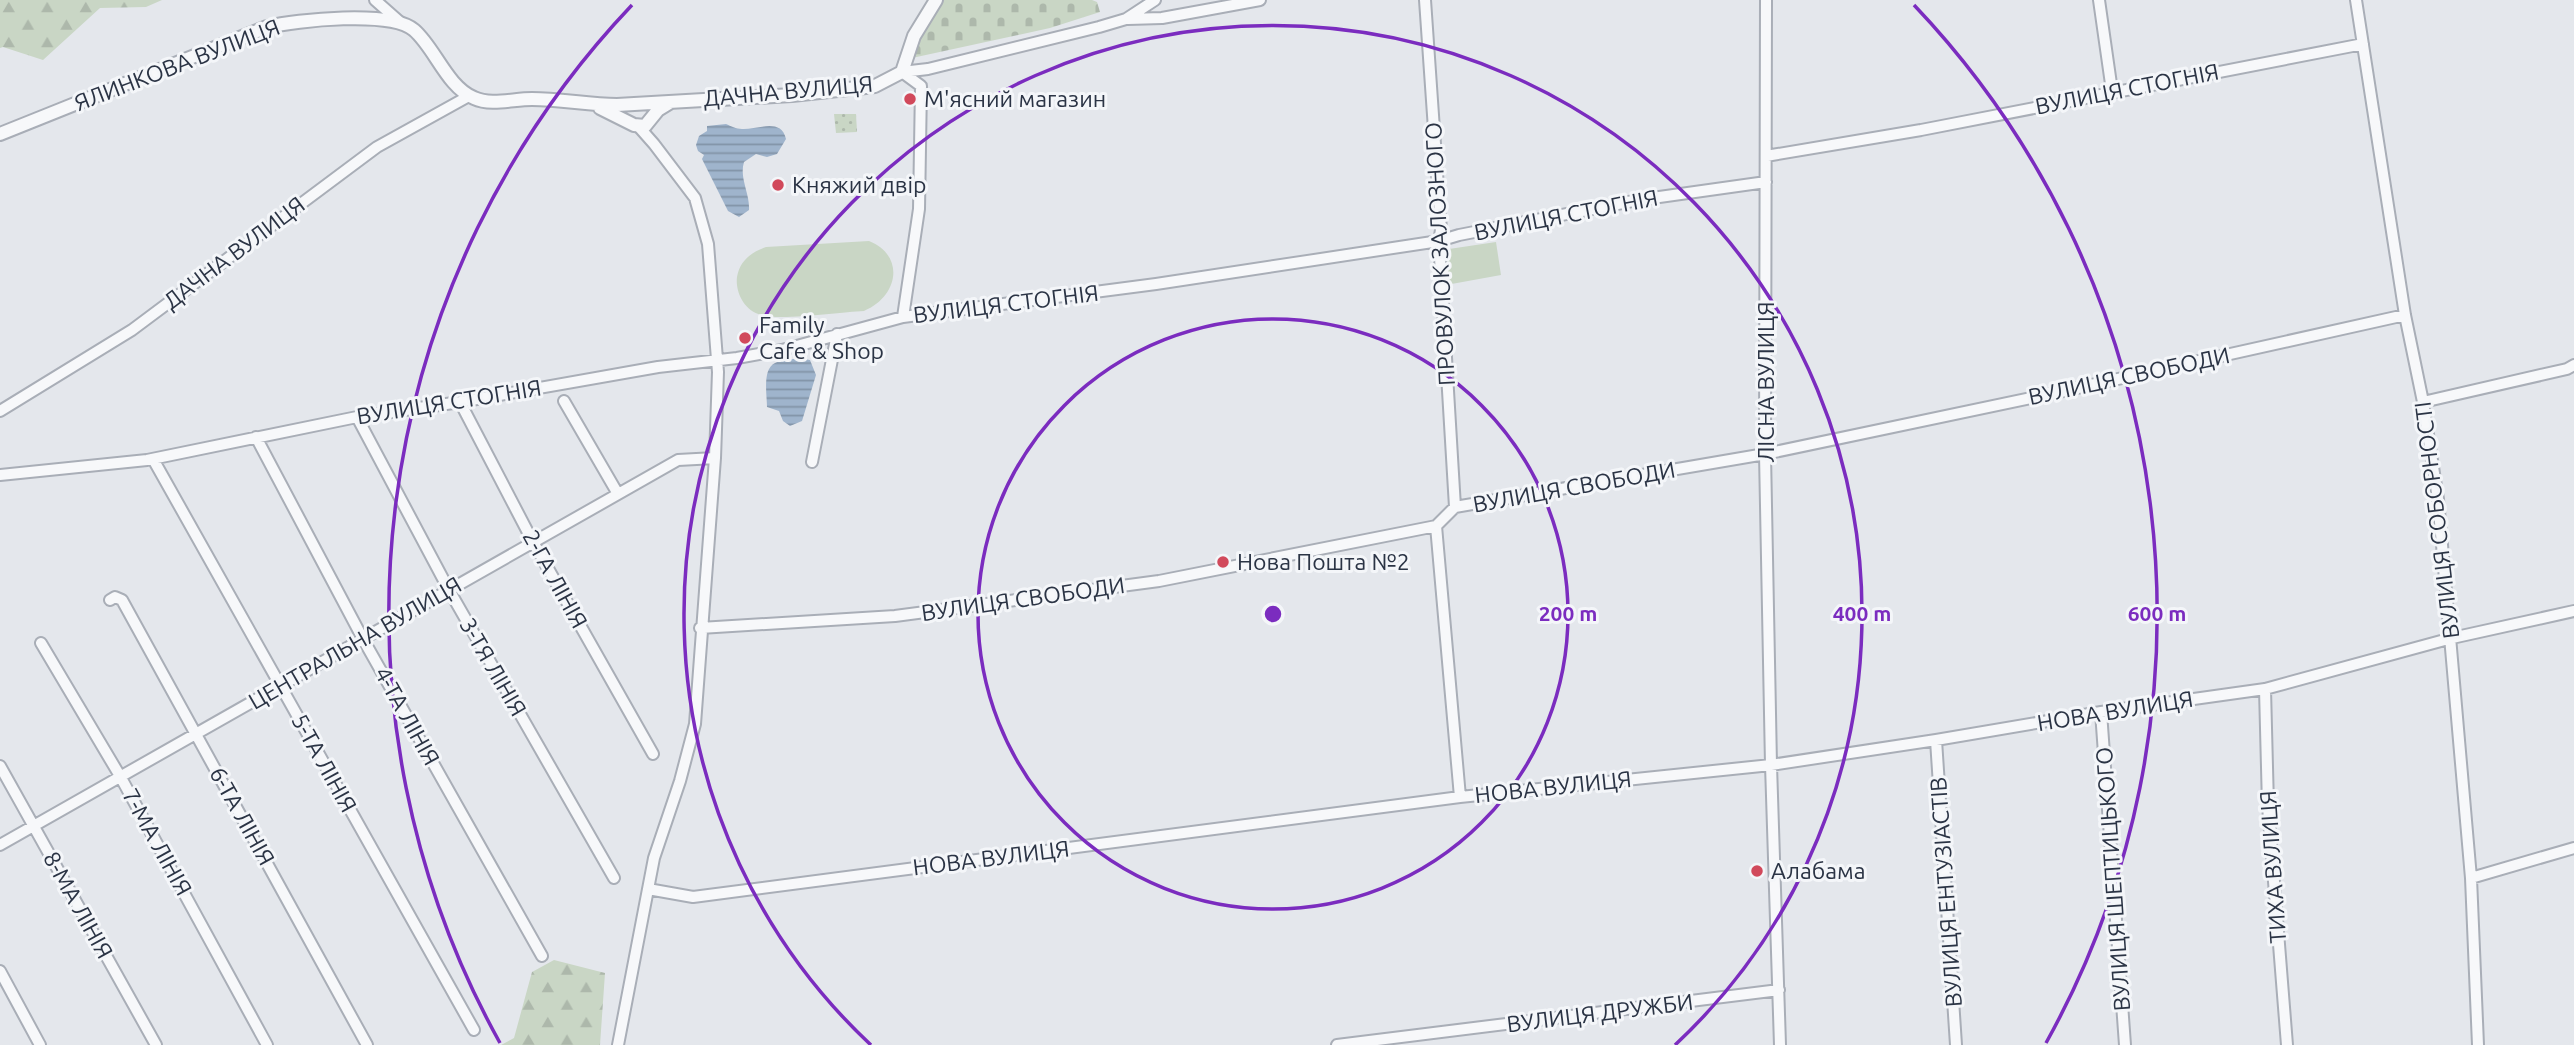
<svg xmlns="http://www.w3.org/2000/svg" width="2574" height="1045" viewBox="0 0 2574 1045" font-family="Ubuntu,sans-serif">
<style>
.green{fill:#c9d6c5}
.forest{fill:url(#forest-firs)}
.cemetery{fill:url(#cemetery-stones)}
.park{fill:url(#park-dots)}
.water{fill:url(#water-rules)}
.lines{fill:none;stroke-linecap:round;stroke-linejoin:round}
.minor-casing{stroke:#a9aeb7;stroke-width:14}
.tertiary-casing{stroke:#a9aeb7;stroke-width:16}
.minor{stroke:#f7f8fa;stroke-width:10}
.tertiary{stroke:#f7f8fa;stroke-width:12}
.ring{fill:none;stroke:#7b2cbf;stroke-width:3.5}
.poi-dot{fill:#d1495b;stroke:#f4f6f9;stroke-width:2.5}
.labels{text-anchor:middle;stroke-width:6;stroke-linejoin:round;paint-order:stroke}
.street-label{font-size:23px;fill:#2b3445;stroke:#f4f6f9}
.poi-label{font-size:23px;fill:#2b3445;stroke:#f4f6f9;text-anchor:start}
.centre{fill:#7b2cbf;stroke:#f4f6f9;stroke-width:3.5}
.ring-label{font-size:21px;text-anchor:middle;font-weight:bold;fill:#7b2cbf;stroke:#f4f6f9;stroke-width:6;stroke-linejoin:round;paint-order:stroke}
</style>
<defs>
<pattern id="forest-firs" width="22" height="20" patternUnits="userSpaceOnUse" patternTransform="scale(1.75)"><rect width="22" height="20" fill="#c9d6c5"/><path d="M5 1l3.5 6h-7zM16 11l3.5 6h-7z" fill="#adb8ab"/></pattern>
<pattern id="cemetery-stones" width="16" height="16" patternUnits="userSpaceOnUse" patternTransform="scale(1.75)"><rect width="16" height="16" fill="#c9d6c5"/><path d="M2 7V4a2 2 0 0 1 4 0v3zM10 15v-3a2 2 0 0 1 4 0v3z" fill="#adb8ab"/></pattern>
<pattern id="park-dots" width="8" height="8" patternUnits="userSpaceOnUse" patternTransform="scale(1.75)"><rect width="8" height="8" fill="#c9d6c5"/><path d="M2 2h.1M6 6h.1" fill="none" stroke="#adb8ab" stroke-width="1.8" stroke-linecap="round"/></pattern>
<pattern id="water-rules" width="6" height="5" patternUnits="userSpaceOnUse" patternTransform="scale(1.75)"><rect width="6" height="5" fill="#9fb4cc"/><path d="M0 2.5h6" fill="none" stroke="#8293a7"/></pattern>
</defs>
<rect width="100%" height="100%" fill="#e4e7ec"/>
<!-- green -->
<path class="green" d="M 869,241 C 906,256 898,297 864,311 C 841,312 780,321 761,315 C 745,311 735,293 737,277 C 740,260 752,252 766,247 Z
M 1496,242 L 1501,275 L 1446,285 L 1444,255 L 1449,249 Z"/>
<!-- forest -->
<path class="forest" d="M 0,0 L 162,0 L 146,7 L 100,8 L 43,60 L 3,47 L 0,48 Z
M 554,960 L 605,973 L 600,1045 L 501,1045 L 514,1038 L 532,972 Z"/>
<!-- cemetery -->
<path class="cemetery" d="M 943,0 L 1092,0 L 1097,2 L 1100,12 L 1050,28 L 912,58 L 910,52 Z"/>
<!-- park -->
<path class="park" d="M 834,114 L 856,114 L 857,132 L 836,133 Z"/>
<!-- water -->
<path class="water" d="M 726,124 C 731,126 736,129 742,129 C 757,130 781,117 786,139 L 777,154 L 767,157 L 756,154 L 744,162 C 739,178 750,193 749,210 L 739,217 L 728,211 L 702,159 L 704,155 L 698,151 L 696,145 L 699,136 L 707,131 L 707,126 Z
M 799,358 L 810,360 L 816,375 L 802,421 L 790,426 L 783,421 L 779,411 L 767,407 C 767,395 762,369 775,363 C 782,359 792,360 799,358 Z"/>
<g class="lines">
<!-- minor casing -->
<g class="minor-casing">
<path id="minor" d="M 375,0 L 401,23
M 1425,0 L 1441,230 L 1439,241 L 1455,507
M 1766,0 L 1765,454 L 1771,765 L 1780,1045
M 2099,0 L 2112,91
M 2356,0 L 2405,315 L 2423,402 L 2438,499 L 2471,878 L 2478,1045
M 1128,19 L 1162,18 L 1260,0
M 902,72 L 928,69 L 1099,27 L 1126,19 L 1155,0
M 902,72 L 921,86 L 919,209 L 903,317
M 1766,156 L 1921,130 L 2363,44
M 564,401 L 618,494
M 460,402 L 533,542 L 653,754
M 2423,402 L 2567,369 L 2574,365
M 0,411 L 132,330 L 377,147 L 469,96
M 357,417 L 449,590 L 614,878
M 256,437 L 363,639 L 542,956
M 153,459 L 474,1030
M 812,462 L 837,334
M 0,475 L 147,460 L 357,417 L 460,402 L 658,367 L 737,358 L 782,350 L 903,317 L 1156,284 L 1439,241 L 1459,235 L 1638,200 L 1766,182
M 1436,526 L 1460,797
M 110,600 L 115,597 L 122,600 L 367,1045
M 700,628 L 895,616 L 1159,581 L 1436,526 L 1455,507 L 1765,454 L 2064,391 L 2405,315
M 41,643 L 120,776 L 267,1045
M 2265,689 L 2268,806 L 2287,1045
M 2101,712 L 2125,1045
M 1936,740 L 1956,1045
M 0,766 L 156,1045
M 0,845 L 678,460 L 715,458
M 2471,878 L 2574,848
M 648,889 L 693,897 L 1460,797 L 1771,765 L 1936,740 L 2101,712 L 2265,689 L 2452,638 L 2574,611
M 0,971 L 40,1045
M 618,1045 L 654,858 L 680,781 L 695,724 L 715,458 L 718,372 L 708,244 L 695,198 L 654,144 L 639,127
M 1337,1045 L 1779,990"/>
</g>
<!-- tertiary casing -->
<g class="tertiary-casing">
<path id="tertiary" d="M 600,108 L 634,125 L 645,126 L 658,110 L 671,102
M 0,134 L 267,27 C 297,20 391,10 414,30 C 435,48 447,87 474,98 C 491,106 513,99 532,99 C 561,99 589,105 617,105 L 792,95 L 875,86 L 902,72 L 914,36 L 936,0"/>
</g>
<!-- minor -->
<use href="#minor" class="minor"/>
<!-- tertiary -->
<use href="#tertiary" class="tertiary"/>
</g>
<!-- distance rings -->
<g class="ring">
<circle cx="1273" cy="614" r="295"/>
<path d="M871 1045A589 589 0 1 1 1675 1045"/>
<path d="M500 1043A884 884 0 0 1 632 5M1914 5A884 884 0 0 1 2046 1043"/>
</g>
<!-- markers -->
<g class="poi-dot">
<circle cx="910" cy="99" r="7"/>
<circle cx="778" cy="185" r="7"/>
<circle cx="745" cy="338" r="7"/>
<circle cx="1223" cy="562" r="7"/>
<circle cx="1757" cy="871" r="7"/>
</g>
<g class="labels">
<!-- street labels -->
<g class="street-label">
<text transform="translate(177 65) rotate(-21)" y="8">ЯЛИНКОВА ВУЛИЦЯ</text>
<text transform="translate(2127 89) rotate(-11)" y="8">ВУЛИЦЯ СТОГНІЯ</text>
<text transform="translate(788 91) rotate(-5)" y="8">ДАЧНА ВУЛИЦЯ</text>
<text transform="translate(1566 215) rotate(-11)" y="8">ВУЛИЦЯ СТОГНІЯ</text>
<text transform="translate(234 253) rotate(-37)" y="8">ДАЧНА ВУЛИЦЯ</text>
<text transform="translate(1440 254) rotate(-93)" y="8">ПРОВУЛОК ЗАЛОЗНОГО</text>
<text transform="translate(1006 304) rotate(-7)" y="8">ВУЛИЦЯ СТОГНІЯ</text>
<text transform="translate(2129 376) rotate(-12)" y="8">ВУЛИЦЯ СВОБОДИ</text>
<text transform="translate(1766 382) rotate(-90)" y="8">ЛІСНА ВУЛИЦЯ</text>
<text transform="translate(449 402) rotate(-9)" y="8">ВУЛИЦЯ СТОГНІЯ</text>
<text transform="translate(1574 487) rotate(-10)" y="8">ВУЛИЦЯ СВОБОДИ</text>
<text transform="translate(2437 520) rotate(-97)" y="8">ВУЛИЦЯ СОБОРНОСТІ</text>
<text transform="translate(555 579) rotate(61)" y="8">2-ГА ЛІНІЯ</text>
<text transform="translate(1023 599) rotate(-8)" y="8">ВУЛИЦЯ СВОБОДИ</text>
<text transform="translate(355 643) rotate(-30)" y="8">ЦЕНТРАЛЬНА ВУЛИЦЯ</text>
<text transform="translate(493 667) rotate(60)" y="8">3-ТЯ ЛІНІЯ</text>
<text transform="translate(2115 711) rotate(-9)" y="8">НОВА ВУЛИЦЯ</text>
<text transform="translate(407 716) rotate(61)" y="8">4-ТА ЛІНІЯ</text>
<text transform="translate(324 763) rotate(61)" y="8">5-ТА ЛІНІЯ</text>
<text transform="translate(1553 787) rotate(-6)" y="8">НОВА ВУЛИЦЯ</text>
<text transform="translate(242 816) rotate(61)" y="8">6-ТА ЛІНІЯ</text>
<text transform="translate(157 842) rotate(61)" y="8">7-МА ЛІНІЯ</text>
<text transform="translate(991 858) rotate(-7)" y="8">НОВА ВУЛИЦЯ</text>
<text transform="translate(2273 867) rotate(-94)" y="8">ТИХА ВУЛИЦЯ</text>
<text transform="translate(2113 879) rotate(-94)" y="8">ВУЛИЦЯ ШЕПТИЦЬКОГО</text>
<text transform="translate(1946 892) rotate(-94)" y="8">ВУЛИЦЯ ЕНТУЗІАСТІВ</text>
<text transform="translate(78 905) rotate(61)" y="8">8-МА ЛІНІЯ</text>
<text transform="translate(1600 1013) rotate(-7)" y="8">ВУЛИЦЯ ДРУЖБИ</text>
</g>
<!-- poi labels -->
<g class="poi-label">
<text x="924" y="107">М'ясний магазин</text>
<text x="792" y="193">Княжий двір</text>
<text x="759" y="333">Family<tspan x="759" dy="26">Cafe &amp; Shop</tspan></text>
<text x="1237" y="570">Нова Пошта №2</text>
<text x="1771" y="879">Алабама</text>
</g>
</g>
<circle cx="1273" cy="614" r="10" class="centre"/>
<g class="ring-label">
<text x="1568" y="621">200 m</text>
<text x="1862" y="621">400 m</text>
<text x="2157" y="621">600 m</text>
</g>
</svg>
